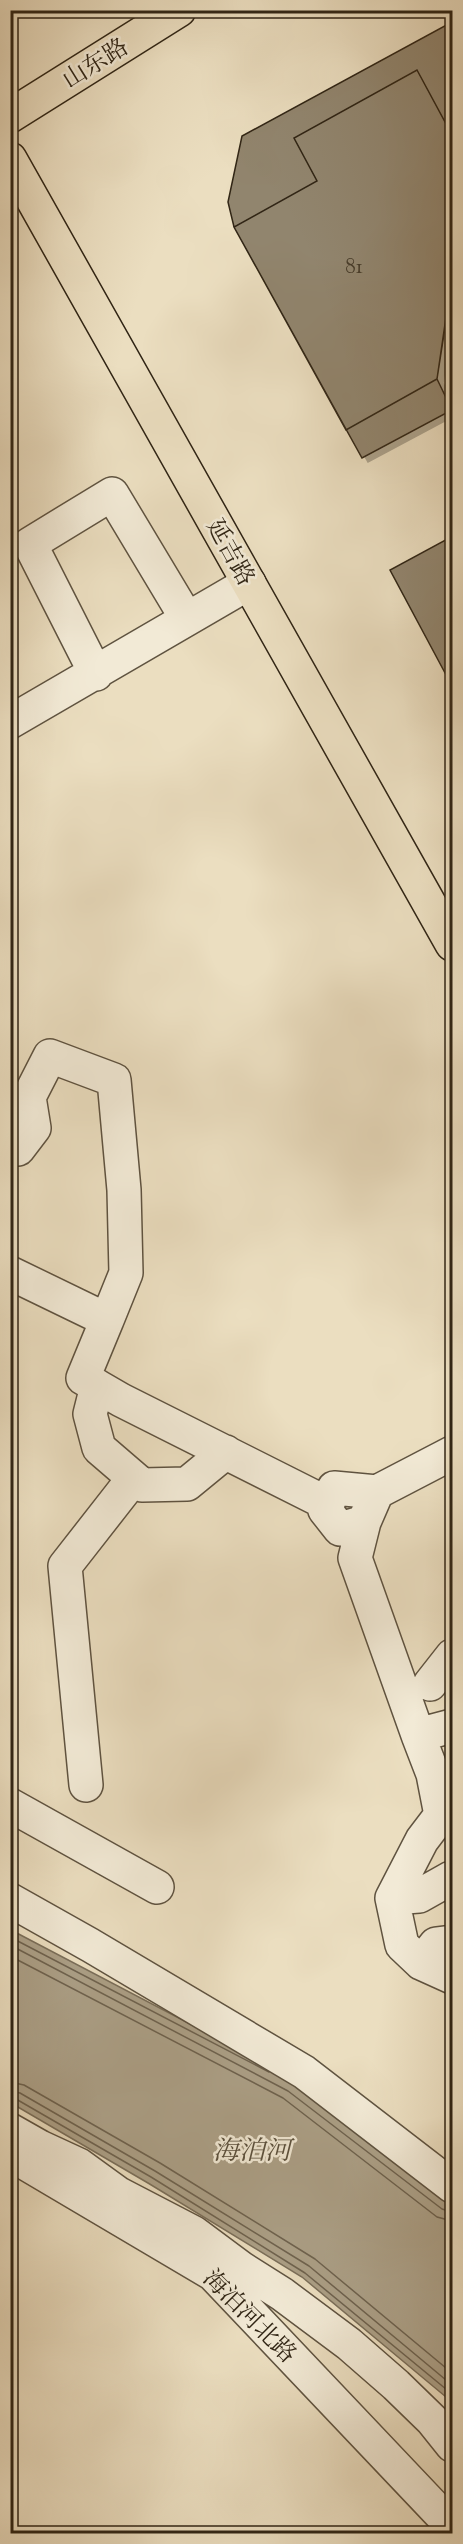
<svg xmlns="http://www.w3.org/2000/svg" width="463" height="2544" viewBox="0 0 463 2544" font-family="'Sorts Mill Goudy','Noto Serif SC',serif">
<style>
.water{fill:#ab9f86;stroke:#7a6e59;stroke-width:1.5}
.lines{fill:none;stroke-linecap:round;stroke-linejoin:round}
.shore{stroke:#6e624e;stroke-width:1.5}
.building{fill:#91856e;stroke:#302515;stroke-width:1.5;filter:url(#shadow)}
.minor-casing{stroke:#5f5340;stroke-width:36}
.major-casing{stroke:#302515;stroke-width:36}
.minor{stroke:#f2ead6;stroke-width:33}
.major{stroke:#ebdec0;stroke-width:33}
.labels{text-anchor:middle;stroke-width:5;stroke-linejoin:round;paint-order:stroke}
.number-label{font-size:21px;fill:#483d2b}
.street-label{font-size:24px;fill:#302515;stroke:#f2ead6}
.water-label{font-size:26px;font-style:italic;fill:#5b503d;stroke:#f2ead6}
</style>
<defs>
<filter id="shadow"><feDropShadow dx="6" dy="4" stdDeviation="0" flood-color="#0004"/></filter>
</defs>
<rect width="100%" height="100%" fill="#ebdec0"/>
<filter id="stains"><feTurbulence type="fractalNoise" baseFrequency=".00333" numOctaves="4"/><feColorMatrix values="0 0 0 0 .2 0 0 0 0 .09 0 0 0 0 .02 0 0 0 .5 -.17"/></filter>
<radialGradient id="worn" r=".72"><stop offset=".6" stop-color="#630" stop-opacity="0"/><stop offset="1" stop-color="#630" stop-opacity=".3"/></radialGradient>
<!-- water -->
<path class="water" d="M 11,1930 L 295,2079 L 452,2200 L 452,2402 L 302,2277 L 148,2183 L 11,2103 Z"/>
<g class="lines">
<!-- shore -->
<path class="shore" d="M 10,1937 L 269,2072
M 10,1945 L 288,2091 L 442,2209 L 452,2212
M 10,1956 L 283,2098 L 437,2217 L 452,2221
M 10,2082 L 24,2085 L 160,2163 L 315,2259 L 452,2373
M 10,2091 L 20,2093 L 155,2171 L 309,2266 L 452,2385
M 10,2098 L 16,2099 L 151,2177 L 305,2273 L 452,2394"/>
</g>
<!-- building -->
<path class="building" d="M 452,22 L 452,306 L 448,308 L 437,379 L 452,410 L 362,458 L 234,227 L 228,202 L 242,136 Z
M 417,70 L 452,135 L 452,276 L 437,379 L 346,430 L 234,227 L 317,181 L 294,138 Z
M 451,537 L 452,540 L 452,686 L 390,570 Z"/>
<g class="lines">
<!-- minor casing -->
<g class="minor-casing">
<path id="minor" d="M 96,674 L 30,544 L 112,494 L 187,619
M 10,722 L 249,583
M 10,1147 L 18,1149 L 34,1128 L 29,1097 L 50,1056 L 114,1080 L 124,1190 L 126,1273 L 107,1320
M 10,1273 L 107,1320 L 83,1378 L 121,1400 L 328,1504
M 97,1386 L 90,1414 L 99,1448 L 142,1485 L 187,1484 L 226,1452
M 377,1492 L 364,1522 L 340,1529 L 325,1510 L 334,1488 L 377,1492 L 452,1453
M 364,1522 L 355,1558 L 418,1735 L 452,1726
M 430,1684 L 452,1656
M 418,1735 L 433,1774 L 441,1815 L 422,1840 L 392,1898 L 402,1945 L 421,1963 L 452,1977
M 86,1785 L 65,1566 L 133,1479
M 10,1805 L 157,1887
M 392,1898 L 419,1896 L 451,1878 L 452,1880
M 10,1900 L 90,1945 L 304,2072 L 452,2186
M 421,1963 L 436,1944 L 452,1942
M 10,2130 L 40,2147 L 79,2165 L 119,2194 L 194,2233 L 241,2268 L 282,2294 L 349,2344 L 396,2385 L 432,2420 L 452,2445
M 10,2154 L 213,2274 L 452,2526"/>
</g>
<!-- major casing -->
<g class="major-casing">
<path id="major" d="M 10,116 L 179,10
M 10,159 L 452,944"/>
</g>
<!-- minor -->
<use href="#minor" class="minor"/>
<!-- major -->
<use href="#major" class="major"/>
</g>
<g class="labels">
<!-- number labels -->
<g class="number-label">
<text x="354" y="273">81</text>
</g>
<!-- street labels -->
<g class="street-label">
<text transform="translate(95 63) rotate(-32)" y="8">山东路</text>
<text transform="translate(231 552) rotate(61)" y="8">延吉路</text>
<text transform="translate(250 2316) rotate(45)" y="8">海泊河北路</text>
</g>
<!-- water labels -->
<g class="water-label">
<text x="252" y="2159">海泊河</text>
</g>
</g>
<!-- margin -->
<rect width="463" height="2544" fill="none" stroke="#ebdec0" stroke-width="36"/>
<rect x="12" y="12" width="439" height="2520" fill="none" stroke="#302515" stroke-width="3"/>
<rect x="18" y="18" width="427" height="2508" fill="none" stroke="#302515" stroke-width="1.5"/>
<rect width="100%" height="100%" filter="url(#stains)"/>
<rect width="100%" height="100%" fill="url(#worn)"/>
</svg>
